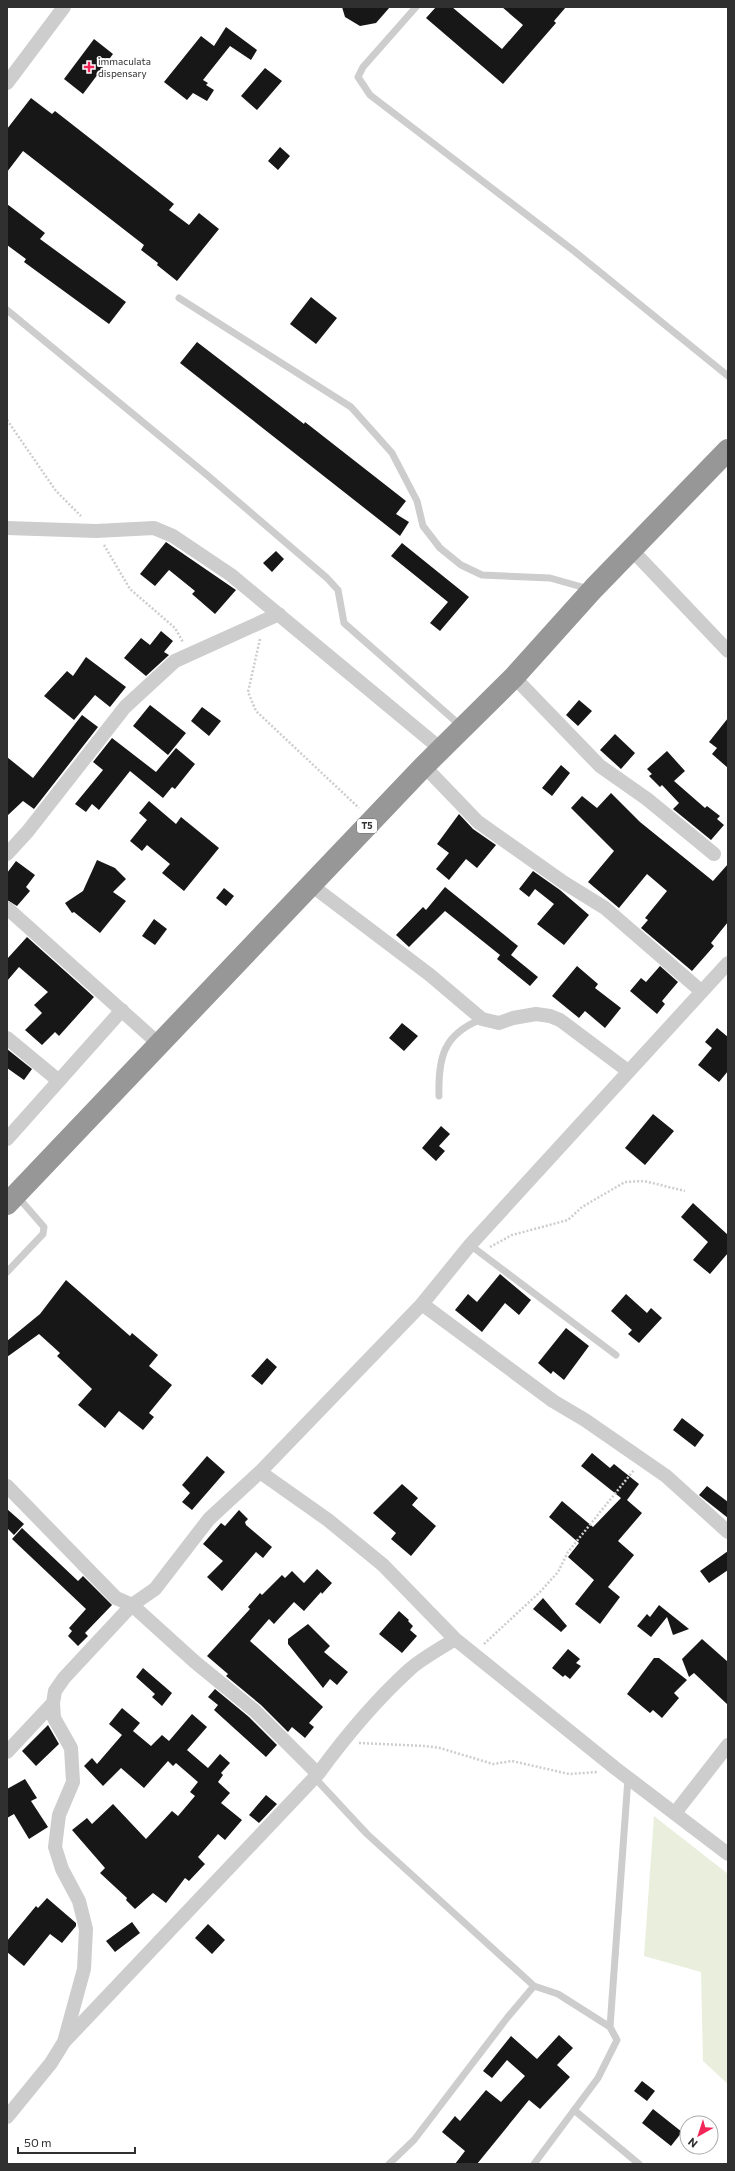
<svg xmlns="http://www.w3.org/2000/svg" width="735" height="2171" viewBox="0 0 735 2171" font-family="Commissioner,sans-serif">
<style>
.green{fill:#e9eedd}
.building{fill:#171717}
.lines{fill:none;stroke-linecap:round;stroke-linejoin:round}
.path{stroke:#cdcdcd;stroke-width:2.5;stroke-dasharray:2 2;stroke-linecap:butt}
.lane{stroke:#cdcdcd;stroke-width:7}
.street{stroke:#cdcdcd;stroke-width:14}
.highway{stroke:#979797;stroke-width:22}
.poi-dot{fill:#f32659;stroke:#fff;stroke-width:1.5}
.labels{text-anchor:middle;stroke-width:4;stroke-linejoin:round;paint-order:stroke}
.shield{fill:#fff;stroke:#6e6e6e;stroke-width:1}
.shield-label{font-size:9px;font-weight:bold;fill:#303030}
.poi-label{font-size:10px;fill:#303030;stroke:#fff;text-anchor:start}
</style>
<rect width="100%" height="100%" fill="#fff"/>
<!-- green -->
<path class="green" d="M 654,1816 L 728,1874 L 728,2084 L 703,2061 L 701,1972 L 644,1956 Z"/>
<!-- building -->
<path class="building" d="M 342,7 L 390,7 L 376,23 L 360,26 L 345,17 Z
M 436,7 L 452,7 L 502,49 L 523,25 L 502,7 L 566,7 L 554,21 L 556,23 L 503,84 L 426,18 Z
M 226,27 L 257,50 L 251,60 L 230,46 L 203,80 L 208,83 L 206,85 L 214,90 L 207,101 L 193,93 L 187,100 L 164,82 L 201,36 L 214,46 Z
M 94,39 L 113,54 L 83,94 L 64,79 Z
M 265,68 L 282,81 L 257,110 L 241,96 Z
M 31,98 L 52,114 L 55,111 L 174,204 L 169,210 L 189,225 L 199,213 L 219,229 L 177,281 L 157,265 L 158,263 L 141,250 L 144,245 L 23,151 L 7,172 L 7,129 Z
M 280,147 L 290,156 L 278,170 L 268,161 Z
M 7,204 L 45,233 L 40,239 L 126,302 L 109,324 L 24,262 L 26,259 L 7,245 Z
M 311,297 L 337,318 L 316,344 L 290,324 Z
M 197,342 L 304,424 L 305,422 L 406,501 L 396,514 L 409,522 L 400,536 L 180,363 Z
M 166,542 L 236,590 L 215,614 L 192,594 L 195,591 L 169,570 L 155,586 L 140,574 Z
M 402,543 L 469,597 L 440,631 L 430,623 L 448,602 L 391,556 Z
M 276,551 L 284,559 L 272,572 L 263,563 Z
M 161,631 L 173,641 L 164,652 L 169,655 L 146,676 L 124,658 L 141,638 L 150,645 Z
M 86,657 L 126,687 L 110,707 L 95,695 L 74,720 L 44,696 L 67,671 L 73,676 Z
M 579,700 L 592,711 L 578,726 L 566,715 Z
M 150,705 L 186,733 L 168,755 L 133,726 Z
M 202,707 L 221,721 L 209,736 L 191,721 Z
M 82,715 L 98,727 L 34,809 L 23,801 L 7,816 L 7,757 L 33,778 Z
M 728,718 L 728,768 L 712,754 L 717,748 L 709,742 Z
M 615,734 L 635,753 L 621,769 L 600,750 Z
M 112,738 L 156,772 L 176,748 L 195,764 L 175,789 L 172,787 L 163,798 L 130,771 L 99,810 L 92,804 L 86,812 L 75,804 L 103,770 L 93,762 Z
M 667,751 L 685,771 L 674,781 L 705,808 L 707,806 L 720,816 L 717,819 L 724,825 L 711,840 L 673,809 L 679,803 L 662,785 L 660,787 L 649,776 L 652,774 L 647,769 Z
M 561,765 L 570,773 L 552,796 L 542,788 Z
M 611,793 L 640,822 L 713,881 L 728,864 L 728,922 L 711,943 L 714,946 L 692,971 L 641,928 L 648,920 L 645,918 L 667,891 L 647,874 L 619,908 L 588,882 L 614,851 L 571,808 L 582,796 L 597,808 Z
M 149,801 L 176,824 L 181,817 L 219,848 L 184,891 L 162,873 L 170,864 L 147,845 L 142,851 L 130,841 L 147,820 L 139,813 Z
M 459,814 L 473,829 L 496,845 L 477,868 L 466,859 L 449,880 L 436,869 L 449,853 L 437,844 Z
M 97,860 L 115,868 L 126,879 L 113,892 L 126,901 L 100,933 L 74,912 L 72,913 L 65,903 L 83,891 Z
M 16,861 L 35,875 L 26,887 L 30,891 L 17,906 L 7,900 L 7,873 Z
M 533,871 L 560,890 L 589,915 L 564,945 L 537,924 L 554,904 L 535,889 L 529,897 L 519,889 Z
M 445,887 L 518,946 L 511,955 L 538,977 L 530,986 L 497,959 L 500,955 L 445,911 L 409,947 L 396,935 L 423,907 L 426,910 Z
M 224,888 L 234,896 L 226,906 L 216,898 Z
M 154,919 L 167,929 L 155,945 L 142,936 Z
M 27,937 L 94,997 L 59,1036 L 55,1032 L 42,1045 L 25,1030 L 42,1013 L 34,1005 L 48,992 L 19,967 L 7,981 L 7,959 Z
M 577,966 L 598,984 L 595,988 L 621,1008 L 605,1028 L 585,1011 L 579,1018 L 552,996 Z
M 660,966 L 678,982 L 662,1001 L 665,1004 L 657,1014 L 630,991 L 641,978 L 646,982 Z
M 402,1023 L 418,1036 L 404,1051 L 389,1038 Z
M 717,1028 L 728,1037 L 728,1071 L 719,1082 L 698,1065 L 712,1048 L 705,1042 Z
M 7,1049 L 32,1069 L 24,1080 L 7,1068 Z
M 653,1114 L 674,1131 L 645,1165 L 625,1148 Z
M 441,1126 L 450,1134 L 439,1146 L 445,1151 L 436,1161 L 422,1148 Z
M 693,1203 L 728,1235 L 728,1253 L 710,1274 L 693,1260 L 708,1242 L 681,1217 Z
M 500,1274 L 531,1300 L 519,1315 L 505,1303 L 482,1332 L 455,1310 L 468,1294 L 477,1302 Z
M 66,1280 L 130,1336 L 132,1333 L 158,1355 L 149,1366 L 172,1385 L 149,1413 L 154,1417 L 143,1430 L 119,1411 L 105,1428 L 78,1405 L 92,1389 L 57,1356 L 60,1353 L 39,1334 L 7,1357 L 7,1341 L 40,1314 Z
M 626,1294 L 647,1313 L 651,1308 L 662,1318 L 639,1343 L 628,1334 L 632,1330 L 611,1311 Z
M 566,1328 L 589,1346 L 564,1380 L 553,1371 L 551,1374 L 538,1363 Z
M 267,1358 L 277,1367 L 262,1385 L 251,1376 Z
M 682,1418 L 704,1435 L 695,1447 L 673,1430 Z
M 592,1453 L 610,1468 L 614,1464 L 639,1484 L 627,1500 L 642,1513 L 618,1541 L 634,1555 L 608,1587 L 620,1597 L 600,1624 L 575,1604 L 594,1580 L 568,1557 L 579,1543 L 549,1517 L 562,1501 L 593,1527 L 621,1498 L 581,1466 Z
M 207,1456 L 225,1472 L 192,1510 L 182,1502 L 190,1493 L 182,1485 Z
M 402,1484 L 418,1498 L 412,1505 L 436,1526 L 411,1556 L 391,1539 L 396,1533 L 373,1513 Z
M 707,1486 L 728,1502 L 728,1518 L 699,1495 Z
M 7,1509 L 24,1524 L 14,1535 L 7,1528 Z
M 239,1510 L 248,1519 L 245,1522 L 246,1525 L 272,1547 L 263,1558 L 256,1552 L 222,1591 L 207,1577 L 223,1561 L 203,1544 L 221,1523 L 225,1526 Z
M 22,1528 L 78,1581 L 83,1576 L 112,1605 L 85,1633 L 88,1636 L 78,1646 L 68,1636 L 72,1631 L 69,1628 L 86,1609 L 12,1539 Z
M 728,1551 L 728,1570 L 709,1583 L 700,1571 Z
M 317,1569 L 332,1583 L 322,1594 L 321,1592 L 304,1611 L 294,1602 L 274,1624 L 269,1619 L 250,1641 L 321,1705 L 323,1707 L 309,1723 L 314,1727 L 305,1738 L 292,1727 L 288,1732 L 261,1705 L 226,1676 L 228,1674 L 207,1656 L 250,1609 L 248,1607 L 260,1593 L 262,1595 L 282,1575 L 285,1578 L 292,1571 L 304,1583 Z
M 543,1598 L 567,1626 L 561,1632 L 533,1609 Z
M 659,1605 L 689,1629 L 673,1635 L 667,1617 L 651,1637 L 637,1626 L 647,1614 L 650,1617 Z
M 399,1611 L 409,1620 L 408,1621 L 413,1626 L 410,1630 L 417,1636 L 402,1653 L 379,1634 Z
M 308,1624 L 330,1646 L 324,1652 L 348,1672 L 337,1685 L 330,1679 L 323,1688 L 288,1644 L 288,1639 Z
M 702,1639 L 728,1662 L 728,1705 L 694,1673 L 689,1677 L 682,1659 Z
M 568,1649 L 580,1659 L 576,1663 L 581,1666 L 570,1679 L 565,1675 L 563,1677 L 552,1668 Z
M 654,1658 L 659,1658 L 687,1680 L 674,1693 L 679,1698 L 662,1718 L 653,1710 L 650,1713 L 627,1694 Z
M 143,1668 L 172,1693 L 162,1706 L 152,1697 L 155,1694 L 136,1677 Z
M 215,1689 L 249,1717 L 277,1745 L 266,1757 L 214,1710 L 218,1705 L 208,1697 Z
M 122,1708 L 140,1723 L 133,1731 L 151,1746 L 162,1735 L 169,1741 L 192,1714 L 207,1727 L 187,1750 L 208,1768 L 220,1754 L 230,1763 L 221,1773 L 223,1775 L 218,1782 L 230,1793 L 221,1803 L 242,1820 L 225,1840 L 218,1834 L 198,1857 L 205,1864 L 189,1881 L 185,1878 L 166,1903 L 153,1893 L 135,1909 L 126,1900 L 127,1898 L 100,1873 L 105,1868 L 72,1830 L 87,1818 L 92,1824 L 113,1804 L 146,1839 L 172,1811 L 178,1816 L 195,1796 L 190,1792 L 198,1782 L 176,1763 L 173,1766 L 168,1761 L 144,1788 L 121,1768 L 103,1786 L 84,1766 L 92,1758 L 97,1764 L 122,1735 L 109,1724 Z
M 48,1725 L 59,1744 L 36,1766 L 22,1751 Z
M 25,1779 L 37,1798 L 31,1801 L 48,1827 L 29,1839 L 14,1814 L 7,1818 L 7,1789 Z
M 266,1795 L 277,1804 L 259,1823 L 249,1815 Z
M 47,1898 L 76,1923 L 76,1926 L 62,1943 L 50,1934 L 24,1966 L 7,1952 L 7,1941 L 36,1906 L 38,1908 Z
M 132,1922 L 140,1933 L 115,1952 L 106,1941 Z
M 208,1924 L 225,1940 L 212,1954 L 195,1938 Z
M 559,2035 L 573,2048 L 557,2065 L 570,2077 L 540,2109 L 529,2100 L 477,2164 L 455,2164 L 465,2151 L 442,2132 L 455,2116 L 460,2121 L 486,2090 L 501,2102 L 525,2076 L 507,2060 L 492,2078 L 483,2071 L 511,2036 L 537,2059 Z
M 642,2081 L 655,2091 L 647,2101 L 634,2091 Z
M 653,2109 L 682,2132 L 671,2146 L 642,2123 Z"/>
<g class="lines">
<!-- path -->
<path class="path" d="M 7,420 L 56,491 L 81,516
M 104,545 L 130,589 L 175,628 L 183,642
M 260,639 L 248,692 L 256,711 L 359,808
M 490,1247 L 512,1235 L 568,1220 L 582,1207 L 625,1182 L 644,1181 L 685,1191
M 484,1644 L 541,1591 L 558,1572 L 568,1552 L 634,1470
M 359,1743 L 425,1746 L 440,1748 L 493,1764 L 512,1761 L 569,1774 L 598,1772"/>
<!-- lane -->
<path class="lane" d="M 416,7 L 363,67 L 358,77 L 370,95 L 574,251 L 728,376
M 179,298 L 351,407 L 392,453 L 417,501 L 423,526 L 440,548 L 461,565 L 482,575 L 550,578 L 589,589
M 7,310 L 207,475 L 327,578 L 338,590 L 344,623 L 461,726
M 439,1096 C 438,1058 443,1034 482,1019
M 470,1245 L 616,1355
M 7,1272 L 43,1234 L 44,1227 L 17,1196
M 314,1777 L 367,1834 L 534,1986 L 558,1994 L 610,2027
M 574,2110 L 639,2164
M 389,2164 L 414,2140 L 507,2018 L 534,1986
M 534,2164 L 598,2078 L 617,2040 L 610,2027 L 628,1778"/>
<!-- street -->
<path class="street" d="M 7,83 L 64,7
M 7,528 L 96,531 L 154,528 L 173,536 L 231,575 L 442,750
M 632,550 L 728,651
M 514,677 L 600,766 L 647,799 L 714,854
M 424,766 L 478,822 L 563,882 L 605,908 L 701,991
M 7,854 L 28,831 L 125,707 L 175,661 L 279,614
M 311,885 L 430,975 L 482,1019 L 499,1023 L 513,1018 L 536,1014 L 550,1016 L 560,1020 L 628,1071
M 7,908 L 159,1044
M 7,1038 L 59,1081
M 7,1139 L 122,1010
M 422,1304 L 553,1401 L 585,1420 L 666,1476 L 728,1532
M 260,1472 L 328,1520 L 383,1565 L 455,1639 L 615,1768 L 728,1854
M 7,1486 L 116,1598 L 132,1605 L 155,1589 L 209,1519 L 260,1472 L 422,1304 L 470,1245 L 728,963
M 7,1752 L 53,1703
M 675,1813 L 728,1745
M 64,2042 L 318,1774 C 345,1737 375,1701 409,1670 C 422,1658 440,1649 455,1639
M 7,2117 L 51,2063 L 64,2042 L 84,1969 L 86,1929 L 79,1901 L 62,1869 L 55,1847 L 59,1815 L 73,1782 L 71,1748 L 54,1718 L 53,1703 L 55,1691 L 64,1678 L 132,1605 L 195,1662 L 255,1711 L 318,1774"/>
<!-- highway -->
<path class="highway" d="M 7,1204 L 424,766 L 514,677 L 594,588 L 728,450"/>
</g>
<!-- markers -->
<path class="poi-dot" d="M87 61h4v4h4v4h-4v4h-4v-4h-4v-4h4z"/>
<g class="labels">
<!-- shield labels -->
<rect class="shield" x="357" y="819" width="20" height="14" rx="3"/>
<g class="shield-label">
<text x="367" y="829">T5</text>
</g>
<!-- poi labels -->
<g class="poi-label">
<text x="98" y="65">immaculata<tspan x="98" dy="12">dispensary</tspan></text>
</g>
</g>
<!-- border -->
<rect width="735" height="2171" fill="none" stroke="#303030" stroke-width="16"/>
<!-- north arrow -->
<g transform="translate(699 2135) rotate(219)"><circle r="19" fill="#ffffff" stroke="#acacac"/>
<path d="M0-3L7 15L0 10L-7 15Z" fill="#f32659"/>
<text y="-6" font-size="11" font-weight="bold" text-anchor="middle" fill="#303030">N</text>
</g>
<!-- scale -->
<path d="M18 2147v6h117v-6" fill="none" stroke="#303030" stroke-width="2"/>
<text x="24" y="2147" font-size="12" fill="#303030" stroke="#ffffff" stroke-width="3" paint-order="stroke">50 m</text>
</svg>
